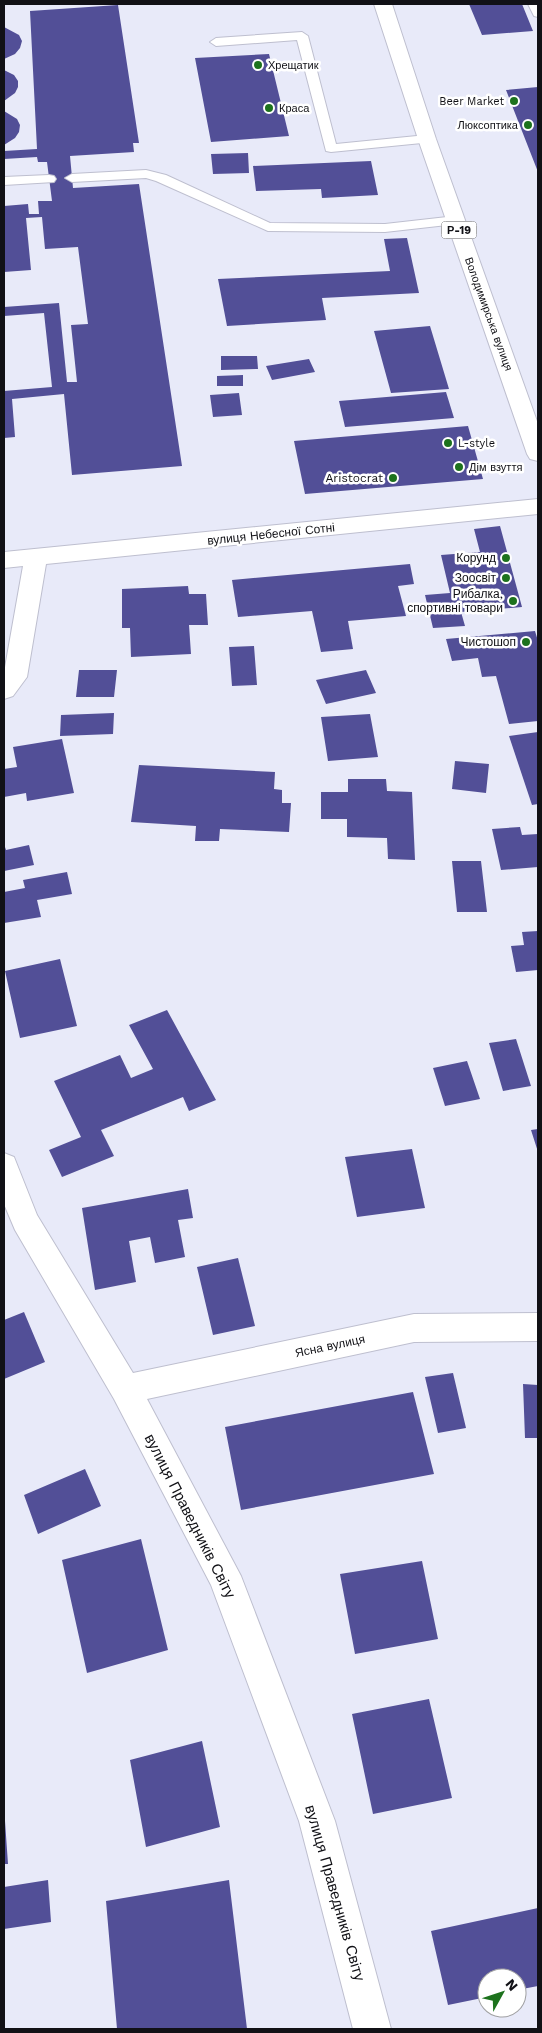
<svg xmlns="http://www.w3.org/2000/svg" width="542" height="2033" viewBox="0 0 542 2033" font-family="'Work Sans',sans-serif">
<style>
.building{fill:#524f97}
.lines{fill:none;stroke-linecap:round;stroke-linejoin:round}
.lane-casing{stroke:#bebfcf;stroke-width:2}
.street-casing{stroke:#bebfcf;stroke-width:2}
.primary-casing{stroke:#bebfcf;stroke-width:2}
.lane{fill:#fff;fill-rule:evenodd}
.street{fill:#fff;fill-rule:evenodd}
.primary{fill:#fff;fill-rule:evenodd}
.poi-dot{fill:#1d721d;stroke:#fff;stroke-width:2}
.labels{text-anchor:middle;stroke-width:5;stroke-linejoin:round;paint-order:stroke}
.far-poi-label{font-size:11px;fill:#111116;stroke:#fff;text-anchor:start}
.shield{fill:#fff;stroke:#58585c;stroke-width:1}
.shield-label{font-size:11px;font-weight:bold;fill:#111116}
.far-street-label{font-size:11px;fill:#111116;stroke:#fff}
.poi-label{font-size:12px;fill:#111116;stroke:#fff;text-anchor:end}
.street-label{font-size:12px;fill:#111116;stroke:#fff}
.near-street-label{font-size:15px;fill:#111116;stroke:#fff}
</style>
<rect width="100%" height="100%" fill="#e8eaf9"/>
<!-- building -->
<path class="building" d="M 469,4 L 522,4 L 533,31 L 482,35 Z
M 118,5 L 139,143 L 133,143 L 134,152 L 70,156 L 73,188 L 139,184 L 182,466 L 72,475 L 64,394 L 12,399 L 15,437 L 4,438 L 4,391 L 52,387 L 44,313 L 4,316 L 4,307 L 59,303 L 67,382 L 77,382 L 71,325 L 88,324 L 78,247 L 45,249 L 42,217 L 26,218 L 31,270 L 4,272 L 4,206 L 28,204 L 29,214 L 39,214 L 38,201 L 52,201 L 47,162 L 38,162 L 37,157 L 4,159 L 4,151 L 37,149 L 30,11 Z
M 4,27 L 19,35 L 22,41 L 20,48 L 15,54 L 4,59 Z
M 269,54 L 289,136 L 211,142 L 195,58 Z
M 4,70 L 14,75 L 18,81 L 18,87 L 15,93 L 4,101 Z
M 538,87 L 538,172 L 506,90 Z
M 4,111 L 17,119 L 20,125 L 19,132 L 15,138 L 4,145 Z
M 248,153 L 249,173 L 213,174 L 211,154 Z
M 371,161 L 378,195 L 322,198 L 321,189 L 256,191 L 253,166 Z
M 407,238 L 419,293 L 322,298 L 326,320 L 227,326 L 218,279 L 390,271 L 384,239 Z
M 430,326 L 449,389 L 391,393 L 374,331 Z
M 221,356 L 257,356 L 258,369 L 221,370 Z
M 309,359 L 315,372 L 272,380 L 266,366 Z
M 243,375 L 243,386 L 217,386 L 217,376 Z
M 446,392 L 454,418 L 345,427 L 339,401 Z
M 239,393 L 242,415 L 213,417 L 210,395 Z
M 468,426 L 483,479 L 305,494 L 294,441 Z
M 500,526 L 522,607 L 461,612 L 465,626 L 433,628 L 425,595 L 450,593 L 441,555 L 480,552 L 474,529 Z
M 410,564 L 414,584 L 398,586 L 406,616 L 348,621 L 353,649 L 321,652 L 312,611 L 238,617 L 232,580 Z
M 188,586 L 189,594 L 206,594 L 208,625 L 189,625 L 191,654 L 131,657 L 130,628 L 122,628 L 122,589 Z
M 535,631 L 538,641 L 538,721 L 509,724 L 496,676 L 482,677 L 478,658 L 452,661 L 446,639 Z
M 254,646 L 257,685 L 232,686 L 229,647 Z
M 79,670 L 117,670 L 114,697 L 76,697 Z
M 366,670 L 376,693 L 326,704 L 316,680 Z
M 114,713 L 113,734 L 60,736 L 61,715 Z
M 370,714 L 378,757 L 328,761 L 321,717 Z
M 538,732 L 538,804 L 532,805 L 509,736 Z
M 62,739 L 74,793 L 27,801 L 26,793 L 4,797 L 4,769 L 17,767 L 13,747 Z
M 455,761 L 489,764 L 486,793 L 452,789 Z
M 139,765 L 275,772 L 274,789 L 282,790 L 282,803 L 291,803 L 289,832 L 220,829 L 219,841 L 195,841 L 196,826 L 131,822 Z
M 348,779 L 386,779 L 387,791 L 412,792 L 415,860 L 388,859 L 387,838 L 347,837 L 347,819 L 321,819 L 321,792 L 348,792 Z
M 520,827 L 522,835 L 538,834 L 538,867 L 501,870 L 492,829 Z
M 4,844 L 6,850 L 29,845 L 34,865 L 4,871 Z
M 452,861 L 481,861 L 487,912 L 457,912 Z
M 67,872 L 72,894 L 37,900 L 41,917 L 4,923 L 4,892 L 25,888 L 23,880 Z
M 538,931 L 538,970 L 516,972 L 511,946 L 524,945 L 522,932 Z
M 60,959 L 77,1026 L 20,1038 L 5,971 Z
M 167,1010 L 216,1100 L 189,1111 L 183,1097 L 101,1130 L 114,1156 L 62,1177 L 49,1150 L 81,1137 L 54,1081 L 120,1055 L 131,1078 L 153,1069 L 129,1025 Z
M 516,1039 L 531,1086 L 503,1091 L 489,1043 Z
M 467,1061 L 480,1099 L 445,1106 L 433,1068 Z
M 538,1129 L 538,1152 L 531,1130 Z
M 412,1149 L 425,1208 L 357,1217 L 345,1157 Z
M 188,1189 L 193,1218 L 178,1220 L 185,1257 L 155,1263 L 150,1237 L 129,1241 L 136,1282 L 95,1290 L 82,1208 Z
M 238,1258 L 255,1326 L 213,1335 L 197,1267 Z
M 24,1312 L 45,1362 L 4,1379 L 4,1320 Z
M 453,1373 L 466,1428 L 438,1433 L 425,1377 Z
M 523,1384 L 538,1385 L 538,1438 L 525,1438 Z
M 413,1392 L 434,1474 L 241,1510 L 225,1427 Z
M 85,1469 L 101,1506 L 38,1534 L 24,1495 Z
M 141,1539 L 168,1650 L 87,1673 L 62,1560 Z
M 422,1561 L 438,1639 L 355,1654 L 340,1574 Z
M 429,1699 L 452,1798 L 373,1814 L 352,1714 Z
M 202,1741 L 220,1827 L 146,1847 L 130,1760 Z
M 4,1821 L 5,1821 L 8,1864 L 4,1864 Z
M 48,1880 L 51,1922 L 4,1929 L 4,1887 Z
M 229,1880 L 247,2029 L 117,2029 L 106,1901 Z
M 538,1908 L 538,1986 L 517,1990 L 517,1978 L 487,1978 L 487,1997 L 448,2005 L 431,1931 Z"/>
<g class="lines">
<!-- lane casing -->
<g class="lane-casing">
<path id="lane" d="M 528,4 L 538,4 L 538,17 L 534,16 Z
M 302,32 L 308,36 L 336,144 L 427,135 L 432,136 L 433,139 L 432,142 L 331,152 L 326,151 L 297,40 L 216,46 L 210,42 L 216,38 Z
M 146,170 L 166,175 L 270,223 L 385,224 L 456,216 L 463,220 L 456,224 L 385,232 L 268,231 L 156,181 L 146,178 L 72,182 L 65,178 L 72,174 Z
M 49,175 L 54,176 L 56,179 L 54,182 L 4,185 L 4,177 Z"/>
</g>
<!-- street casing -->
<g class="street-casing">
<path id="street" d="M 538,499 L 538,514 L 46,564 L 27,677 L 13,696 L 4,699 L 4,673 L 23,566 L 4,568 L 4,552 Z
M 4,1153 L 14,1157 L 37,1215 L 133,1373 L 414,1314 L 538,1313 L 538,1341 L 414,1342 L 147,1399 L 241,1576 L 335,1821 L 391,2029 L 353,2029 L 299,1821 L 211,1585 L 114,1399 L 15,1230 L 4,1204 Z"/>
</g>
<!-- primary casing -->
<g class="primary-casing">
<path id="primary" d="M 374,4 L 392,4 L 436,139 L 538,424 L 538,461 L 530,459 L 527,454 L 418,139 Z"/>
</g>
<!-- lane -->
<use href="#lane" class="lane"/>
<!-- street -->
<use href="#street" class="street"/>
<!-- primary -->
<use href="#primary" class="primary"/>
</g>
<!-- markers -->
<g class="poi-dot">
<circle cx="258" cy="65" r="5"/>
<circle cx="514" cy="101" r="5"/>
<circle cx="269" cy="108" r="5"/>
<circle cx="528" cy="125" r="5"/>
<circle cx="448" cy="443" r="5"/>
<circle cx="459" cy="467" r="5"/>
<circle cx="393" cy="478" r="5"/>
<circle cx="506" cy="558" r="5"/>
<circle cx="506" cy="578" r="5"/>
<circle cx="513" cy="601" r="5"/>
<circle cx="526" cy="642" r="5"/>
</g>
<g class="labels">
<!-- far-poi labels -->
<g class="far-poi-label">
<text x="268" y="69">Хрещатик</text>
<text x="504" y="105" text-anchor="end">Beer Market</text>
<text x="279" y="112">Краса</text>
<text x="518" y="129" text-anchor="end">Люксоптика</text>
<text x="458" y="447">L-style</text>
<text x="469" y="471">Дім взуття</text>
</g>
<!-- shield labels -->
<rect class="shield" x="441.5" y="221.5" width="35" height="17" rx="4"/>
<g class="shield-label">
<text x="459" y="234">Р-19</text>
</g>
<!-- far-street labels -->
<g class="far-street-label">
<text transform="translate(489 314) rotate(70)" y="4">Володимирська вулиця</text>
</g>
<!-- poi labels -->
<g class="poi-label">
<text x="383" y="482">Aristocrat</text>
<text x="496" y="562">Корунд</text>
<text x="496" y="582">Зоосвіт</text>
<text x="503" y="598">Рибалка,<tspan x="503" dy="14">спортивні товари</tspan></text>
<text x="516" y="646">Чистошоп</text>
</g>
<!-- street labels -->
<g class="street-label">
<text transform="translate(271 534) rotate(-6)" y="4">вулиця Небесної Сотні</text>
<text transform="translate(330 1346) rotate(-12)" y="4">Ясна вулиця</text>
</g>
<!-- near-street labels -->
<g class="near-street-label">
<text transform="translate(190 1516) rotate(63)" y="5">вулиця Праведників Світу</text>
<text transform="translate(335 1893) rotate(74)" y="5">вулиця Праведників Світу</text>
</g>
</g>
<!-- border -->
<rect width="542" height="2033" fill="none" stroke="#111116" stroke-width="10"/>
<!-- north arrow -->
<g transform="translate(502 1993) rotate(50)"><circle r="24" fill="#ffffff" stroke="#a0a0a2"/>
<path d="M0-4L9 19L0 12L-9 19Z" fill="#1d721d"/>
<text y="-8" font-size="14" font-weight="bold" text-anchor="middle" fill="#111116">N</text>
</g>
</svg>
